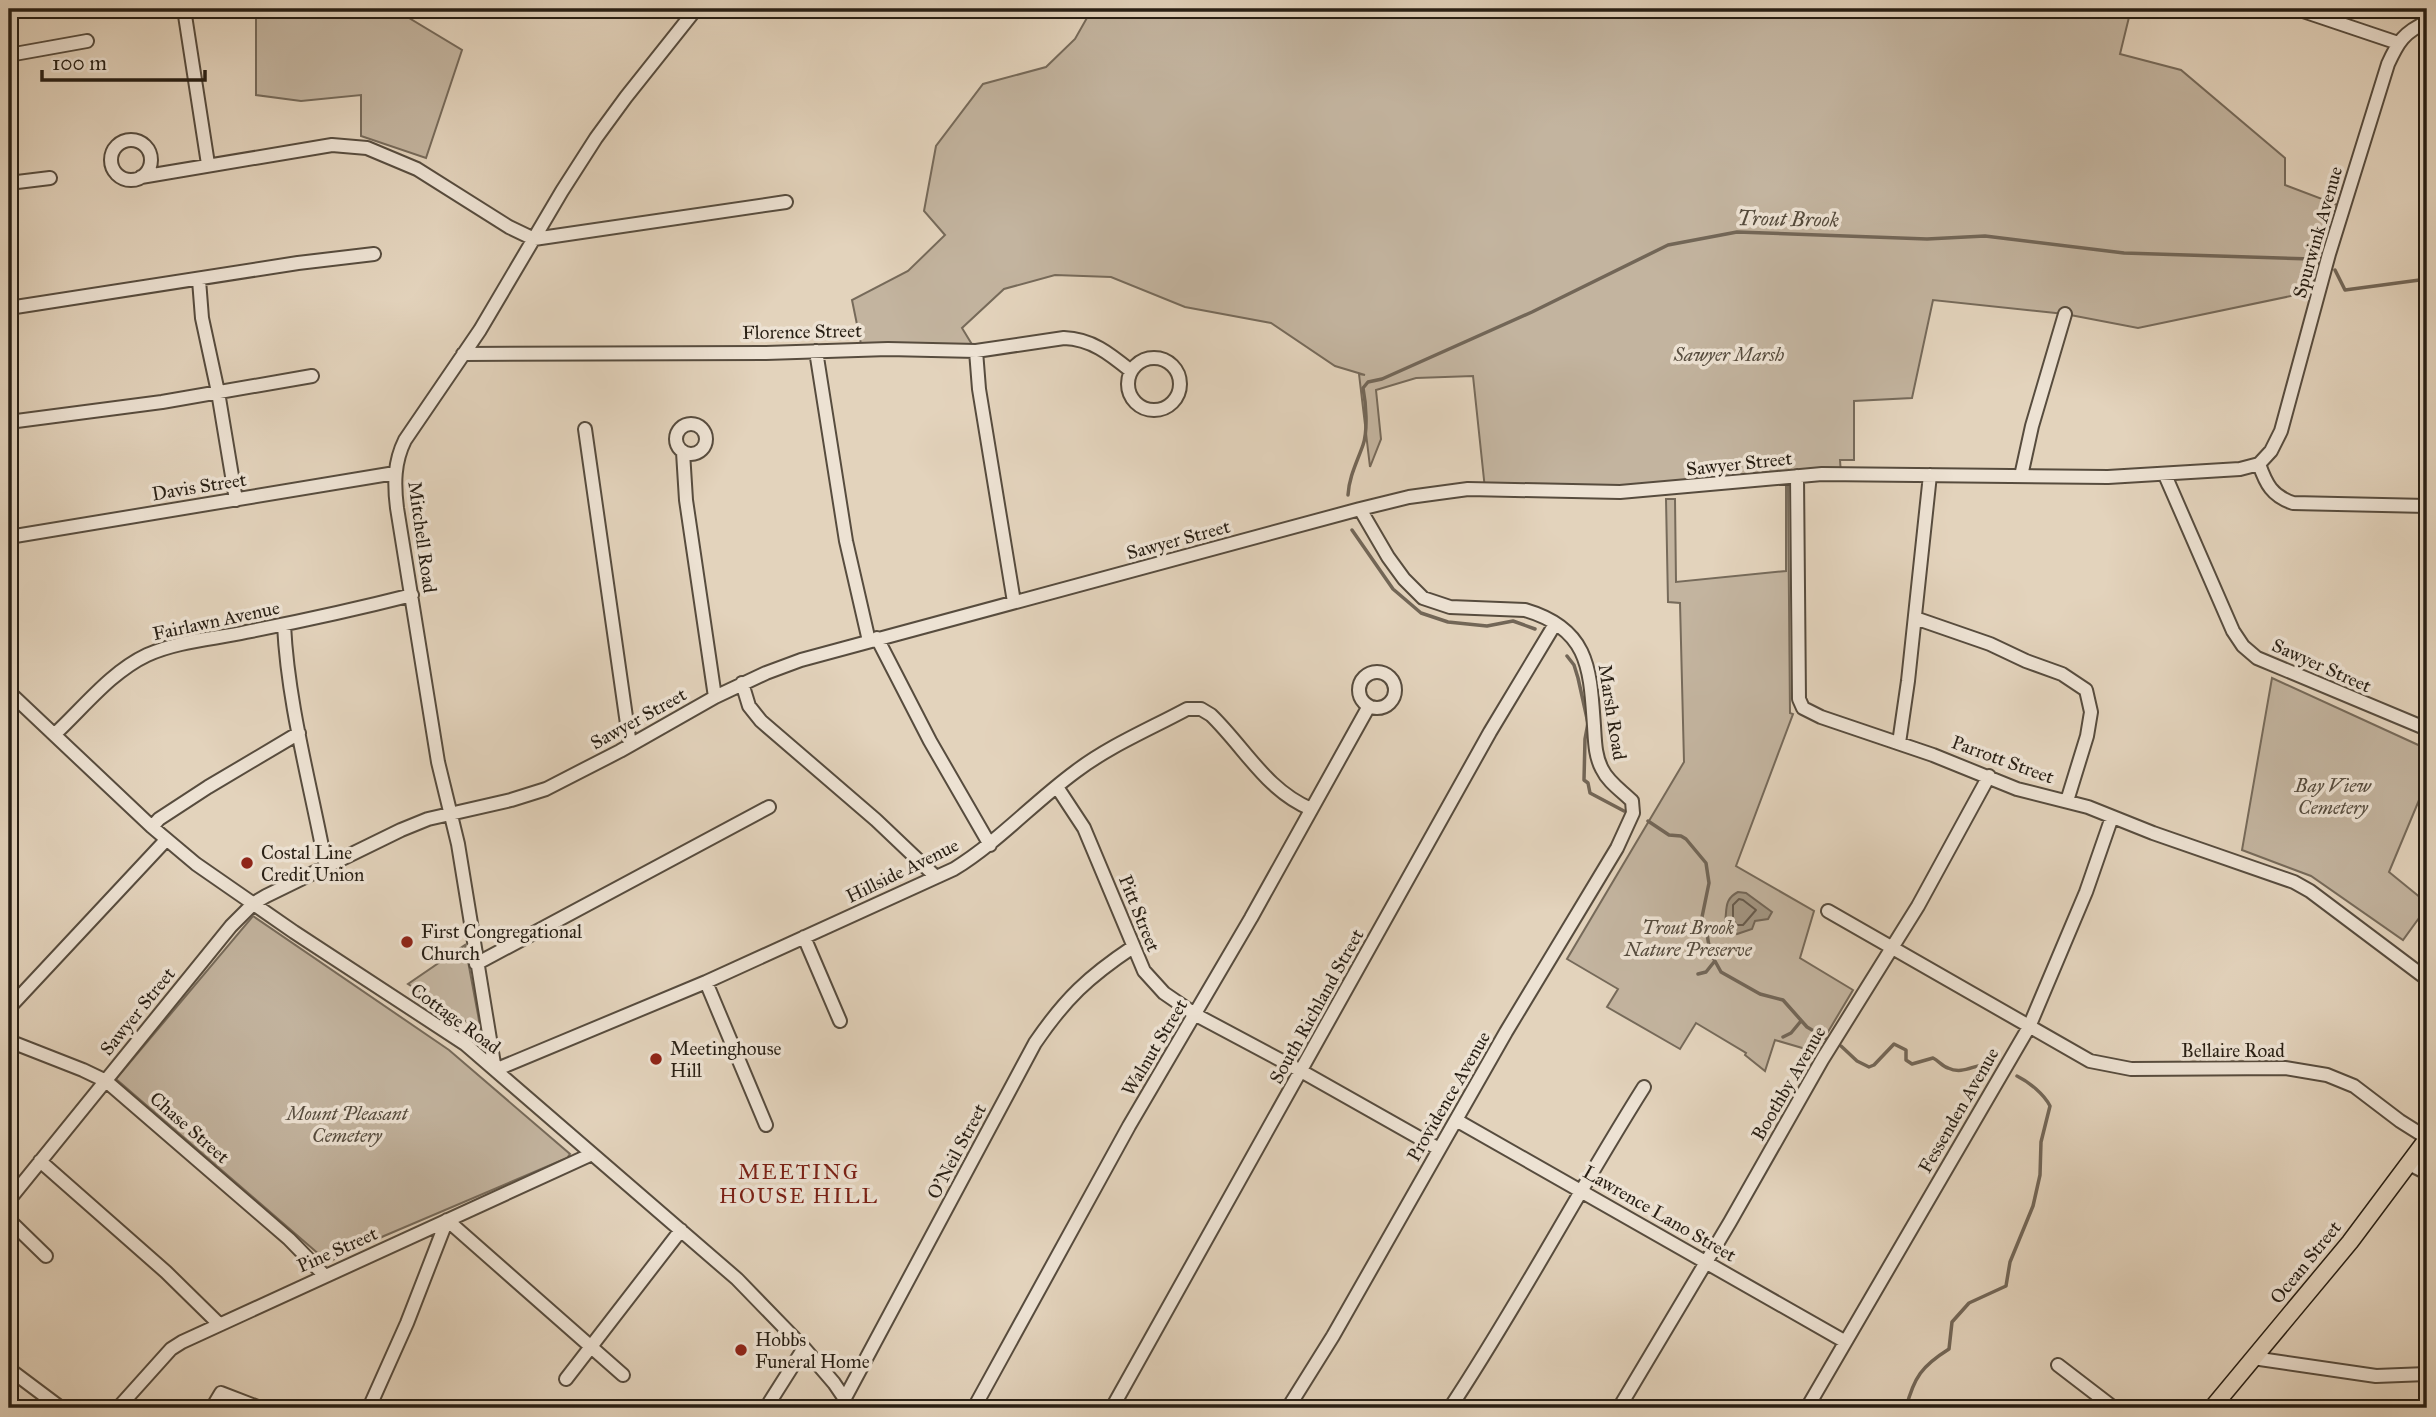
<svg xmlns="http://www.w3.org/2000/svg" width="2436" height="1417" viewBox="0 0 2436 1417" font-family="'IM FELL Great Primer',serif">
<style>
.green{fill:#c3b49f;stroke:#766a5a;stroke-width:2}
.water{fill:#a39683;stroke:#726657;stroke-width:2}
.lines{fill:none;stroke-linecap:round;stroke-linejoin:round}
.shore{stroke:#665a4c;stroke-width:2}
.stream{stroke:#726657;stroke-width:3.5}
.minor-casing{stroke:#574c3e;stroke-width:16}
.major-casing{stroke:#281f14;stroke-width:19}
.minor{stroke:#ede2d3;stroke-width:12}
.major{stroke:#e3d3bc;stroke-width:16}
.poi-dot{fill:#8f2418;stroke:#ede2d3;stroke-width:2.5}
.labels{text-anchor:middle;stroke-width:7;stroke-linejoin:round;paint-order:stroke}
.street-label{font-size:19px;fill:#281f14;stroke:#ede2d3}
.park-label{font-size:19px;font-style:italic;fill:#564c3e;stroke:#ede2d3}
.poi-label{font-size:19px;fill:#281f14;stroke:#ede2d3;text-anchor:start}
.water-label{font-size:21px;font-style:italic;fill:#53493b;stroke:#ede2d3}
.neighbourhood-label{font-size:21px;letter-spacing:2px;fill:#7a1f14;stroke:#ede2d3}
</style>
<rect width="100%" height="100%" fill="#e3d3bc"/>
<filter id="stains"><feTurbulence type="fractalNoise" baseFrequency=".00286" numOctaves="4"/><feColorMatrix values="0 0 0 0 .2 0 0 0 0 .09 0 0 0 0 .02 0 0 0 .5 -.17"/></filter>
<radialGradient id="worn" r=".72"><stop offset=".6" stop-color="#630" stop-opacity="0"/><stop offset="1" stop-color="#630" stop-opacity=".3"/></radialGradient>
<!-- green -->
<path class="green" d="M 256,9 L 394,9 L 462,50 L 426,158 L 361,136 L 361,95 L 301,101 L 256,95 Z
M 1092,9 L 2131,9 L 2120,54 L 2181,70 L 2285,158 L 2285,185 L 2338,205 L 2310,292 L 2138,328 L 2065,314 L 1933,300 L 1912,398 L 1854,401 L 1854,460 L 1840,460 L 1841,474 L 1667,489 L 1485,489 L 1473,376 L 1416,378 L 1376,390 L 1381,439 L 1370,467 L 1359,374 L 1365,375 L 1335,366 L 1271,323 L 1185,307 L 1111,277 L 1055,275 L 1004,289 L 962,328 L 976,351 L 862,349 L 852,300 L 908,271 L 945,235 L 924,211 L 936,146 L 983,84 L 1046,67 L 1075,39 Z
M 1786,487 L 1788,487 L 1790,713 L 1793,714 L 1736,866 L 1814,911 L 1800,958 L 1853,990 L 1816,1052 L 1775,1040 L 1765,1071 L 1745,1055 L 1746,1053 L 1696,1023 L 1680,1049 L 1607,1007 L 1618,989 L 1567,959 L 1684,762 L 1680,603 L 1668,602 L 1666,499 L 1675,499 L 1676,582 L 1786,571 Z
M 2272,678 L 2427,749 L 2427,781 L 2389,872 L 2427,903 L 2427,907 L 2403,940 L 2311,876 L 2242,850 Z
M 253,916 L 449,1050 L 570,1154 L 567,1158 L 384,1236 L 328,1262 L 116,1079 Z
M 465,945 L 481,1031 L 408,984 Z"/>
<!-- water -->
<path class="water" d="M 1738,892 L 1746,893 L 1772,912 L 1768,919 L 1755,921 L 1752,929 L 1737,934 L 1725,923 C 1727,909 1724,899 1738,892 Z"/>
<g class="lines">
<!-- shore -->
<path class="shore" d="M 1739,899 L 1743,900 L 1756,910 L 1743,925 L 1737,925 L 1733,920 L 1733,905 Z"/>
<!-- stream -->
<path class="stream" d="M 2335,270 L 2345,290 L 2427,279
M 1348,495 C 1349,477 1357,462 1363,445 C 1368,431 1366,403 1363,388 L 1368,382 L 1382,379 L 1532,312 L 1668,245 L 1737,232 L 1927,239 L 1985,236 L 2124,253 L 2312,259
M 1352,530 L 1393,589 L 1421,613 L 1448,622 L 1487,626 L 1513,621 L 1535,629
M 1567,656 L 1574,665 L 1578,678 L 1588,723 L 1585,739 L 1584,780 L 1588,783 L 1590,793 L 1624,811
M 1648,821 L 1669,835 L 1681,836 L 1686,839 L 1706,863 L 1709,883 L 1702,917 L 1706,928 L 1710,952 L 1721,972 L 1760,994 L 1783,1000 L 1807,1027 L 1829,1040
M 1698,974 L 1706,972 L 1714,962
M 1783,1037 L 1791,1033 L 1801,1021
M 1841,1046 L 1857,1061 L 1869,1067 L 1874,1065 L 1894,1044 L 1906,1050 L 1906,1060 L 1912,1064 L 1933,1058 C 1939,1061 1942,1066 1948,1068 C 1965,1076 1977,1061 1994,1065
M 1906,1408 C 1914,1377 1922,1366 1949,1349 L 1952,1322 L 1969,1303 L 2006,1286 L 2010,1262 L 2033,1206 L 2040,1175 L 2041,1142 L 2050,1106 C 2044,1094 2029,1082 2017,1076"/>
<!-- minor casing -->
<g class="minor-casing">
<path id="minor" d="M 184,9 L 208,164
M 696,9 L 626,97 L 596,138 L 562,191 L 480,330 L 405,440 C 394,462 394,484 397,508 L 438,762 L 458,844 L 495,1070 L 706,982 L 954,869 C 998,842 1033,803 1075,772 C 1109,746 1150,729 1187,709 L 1201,709 L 1211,715 C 1245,748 1266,790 1311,809
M 2297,9 L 2398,43
M 9,55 L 87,41
M111 160a20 20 0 1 1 40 0a20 20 0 1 1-40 0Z
M 141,177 L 332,145 L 367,148 L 417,169 L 509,227 L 534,239 L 786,202
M 9,183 L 50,178
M 199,280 L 202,318 L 218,392 L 236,500
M 9,308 L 298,263 L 374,254
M 816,351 L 846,541 L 869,641
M 976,351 L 979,389 L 1014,602
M 463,354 L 766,353 L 888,349 L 976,351 L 1064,338 C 1092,339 1110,354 1131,371
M1128 384a26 26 0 1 1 52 0a26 26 0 1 1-52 0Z
M 9,422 L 162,402 L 312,376
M676 439a15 15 0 1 1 30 0a15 15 0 1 1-30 0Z
M 585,429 L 630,745
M 683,452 L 686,500 L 715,697
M 2259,464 L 2271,451 L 2281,431 L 2329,254 L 2388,64 C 2398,42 2404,32 2427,22
M 2259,464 C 2266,484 2272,496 2293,503 L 2427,506
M 2165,475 L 2233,631 L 2243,646 L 2257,658 L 2427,729
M 1797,476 L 1799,699 L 1803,708 L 1821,717 L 1933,755 L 2017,789 L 2088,807 L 2153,833 L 2294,882 L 2310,891 L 2427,979
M 2021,476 L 2032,426 L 2065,314
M 9,537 L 395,473
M 1915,618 L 1990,644 L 2026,661 L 2062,674 L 2086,690 L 2091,712 L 2087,736 L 2067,801
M 284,625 C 288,706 311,786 326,867
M 877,638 L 930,741 L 990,845
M1359 690a18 18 0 1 1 36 0a18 18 0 1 1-36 0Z
M 742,683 L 749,706 L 761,721 L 876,820 L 936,877
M 9,692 L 152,827 L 196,864 L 294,932 L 465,1044 L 737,1279 L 804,1348 L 834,1383 L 851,1408
M 55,734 C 84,707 111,672 147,655 C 178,641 214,639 246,632 C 302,621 357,609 412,595
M 1899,743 L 1908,681 L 1930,475
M 1057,787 L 1084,828 L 1144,971 L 1164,993 L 1196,1015 L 1301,1071 L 1439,1149
M 152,827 L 159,819 L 208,787 L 299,733
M 1828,911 L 2090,1061 L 2131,1069 L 2285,1068 L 2327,1075 L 2354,1086 L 2400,1121 L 2427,1138
M 804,937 L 840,1021
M 476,964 L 769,807
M 706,982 L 766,1125
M 9,1008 L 166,840
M 9,1041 L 83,1070 L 106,1081 L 289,1239 L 324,1275
M 1456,1120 L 1844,1341
M 40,1161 L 166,1272 L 219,1324
M 2409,1164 L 2427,1173
M 9,1200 L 231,926 L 254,903 L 266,896 L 401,830 L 428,819 L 511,800 L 546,789 L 620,751 L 715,697 L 766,673 L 801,660 L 1360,509 L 1409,497 L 1468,489 L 1620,492 L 1822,474 L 2108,477 L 2240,469 L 2259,464
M 9,1220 L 46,1256
M 2253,1358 L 2376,1376 L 2427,1374
M 2058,1365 L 2114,1408
M 9,1369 L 61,1408
M 566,1379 L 681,1230
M 845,1398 L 1035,1043 C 1065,999 1088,977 1133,947
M 118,1408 L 171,1349 L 182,1342 L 592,1154
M 212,1408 L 221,1393 L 260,1408
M 369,1408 L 407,1323 L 447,1220 L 623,1375
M 766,1408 L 804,1348
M 974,1408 L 1129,1126 L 1251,918 L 1369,706
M 1112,1408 L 1490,732 L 1555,624
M 1288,1408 L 1333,1336 L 1506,1032 L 1617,848 L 1633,813 L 1632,801 C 1622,791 1608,782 1602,769 C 1595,756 1595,741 1594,726 C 1590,670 1590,629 1525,610 L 1450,607 L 1423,598 L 1404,579 L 1388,557 L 1360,509
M 1450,1408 C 1519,1304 1577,1193 1644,1087
M 1619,1408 L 1730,1222 L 1822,1060 L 1918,906 L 1989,776
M 1807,1408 L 2029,1027 L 2086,892 L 2112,817"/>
</g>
<!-- major casing -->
<g class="major-casing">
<path id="major" d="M 2212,1408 L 2350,1242 L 2427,1139"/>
</g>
<!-- minor -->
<use href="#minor" class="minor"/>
<!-- major -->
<use href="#major" class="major"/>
</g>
<!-- markers -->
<g class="poi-dot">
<circle cx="247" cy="863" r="7"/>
<circle cx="407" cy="942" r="7"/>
<circle cx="656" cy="1059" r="7"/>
<circle cx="741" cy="1350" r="7"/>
</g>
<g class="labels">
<!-- street labels -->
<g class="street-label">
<text transform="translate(2317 232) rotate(-74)" y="7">Spurwink Avenue</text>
<text transform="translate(802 331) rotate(-1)" y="7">Florence Street</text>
<text transform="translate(1739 463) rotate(-6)" y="7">Sawyer Street</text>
<text transform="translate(199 486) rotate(-9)" y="7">Davis Street</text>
<text transform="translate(423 537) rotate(82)" y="7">Mitchell Road</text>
<text transform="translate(1178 539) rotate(-15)" y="7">Sawyer Street</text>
<text transform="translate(216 620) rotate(-12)" y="7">Fairlawn Avenue</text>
<text transform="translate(2322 665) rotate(24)" y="7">Sawyer Street</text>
<text transform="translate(1613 712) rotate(81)" y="7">Marsh Road</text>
<text transform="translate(638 718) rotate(-29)" y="7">Sawyer Street</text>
<text transform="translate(2003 759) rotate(20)" y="7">Parrott Street</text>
<text transform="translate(902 870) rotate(-26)" y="7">Hillside Avenue</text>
<text transform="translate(1140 913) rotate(68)" y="7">Pitt Street</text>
<text transform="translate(1316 1006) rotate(-61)" y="7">South Richland Street</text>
<text transform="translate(137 1011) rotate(-51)" y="7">Sawyer Street</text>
<text transform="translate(456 1018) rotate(36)" y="7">Cottage Road</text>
<text transform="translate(1154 1047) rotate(-59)" y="7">Walnut Street</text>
<text x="2233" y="1057">Bellaire Road</text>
<text transform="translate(1788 1083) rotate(-60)" y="7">Boothby Avenue</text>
<text transform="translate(1448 1096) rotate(-60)" y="7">Providence Avenue</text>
<text transform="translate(1958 1110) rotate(-60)" y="7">Fessenden Avenue</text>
<text transform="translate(190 1127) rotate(41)" y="7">Chase Street</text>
<text transform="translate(956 1151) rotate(-62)" y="7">O'Neil Street</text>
<text transform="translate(1660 1213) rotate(30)" y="7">Lawrence Lano Street</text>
<text transform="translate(337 1249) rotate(-24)" y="7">Pine Street</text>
<text transform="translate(2305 1262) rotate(-51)" y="7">Ocean Street</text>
</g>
<!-- park labels -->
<g class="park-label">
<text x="1729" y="361">Sawyer Marsh</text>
<text x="2333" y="792">Bay View<tspan x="2333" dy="22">Cemetery</tspan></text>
<text x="1688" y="934">Trout Brook<tspan x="1688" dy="22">Nature Preserve</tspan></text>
<text x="347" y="1120">Mount Pleasant<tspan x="347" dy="22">Cemetery</tspan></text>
</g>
<!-- poi labels -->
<g class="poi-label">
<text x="261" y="859">Costal Line<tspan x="261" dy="22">Credit Union</tspan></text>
<text x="421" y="938">First Congregational<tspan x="421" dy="22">Church</tspan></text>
<text x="670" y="1055">Meetinghouse<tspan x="670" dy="22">Hill</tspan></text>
<text x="755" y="1346">Hobbs<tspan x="755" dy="22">Funeral Home</tspan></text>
</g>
<!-- water labels -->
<g class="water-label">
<text transform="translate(1788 219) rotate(1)" y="7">Trout Brook</text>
</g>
<!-- neighbourhood labels -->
<g class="neighbourhood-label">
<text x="799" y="1179">MEETING<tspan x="799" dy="24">HOUSE HILL</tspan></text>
</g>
</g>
<!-- margin -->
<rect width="2436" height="1417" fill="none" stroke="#e3d3bc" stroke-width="35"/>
<rect x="10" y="10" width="2415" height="1396" fill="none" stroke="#281f14" stroke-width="3.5"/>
<rect x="18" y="18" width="2401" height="1382" fill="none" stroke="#281f14" stroke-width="2"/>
<!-- scale -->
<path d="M42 70v10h163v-10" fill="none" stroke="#281f14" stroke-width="3.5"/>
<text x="52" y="70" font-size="21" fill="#281f14" stroke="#ede2d3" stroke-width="5" paint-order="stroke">100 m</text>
<rect width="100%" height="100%" filter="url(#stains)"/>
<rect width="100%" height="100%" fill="url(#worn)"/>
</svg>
